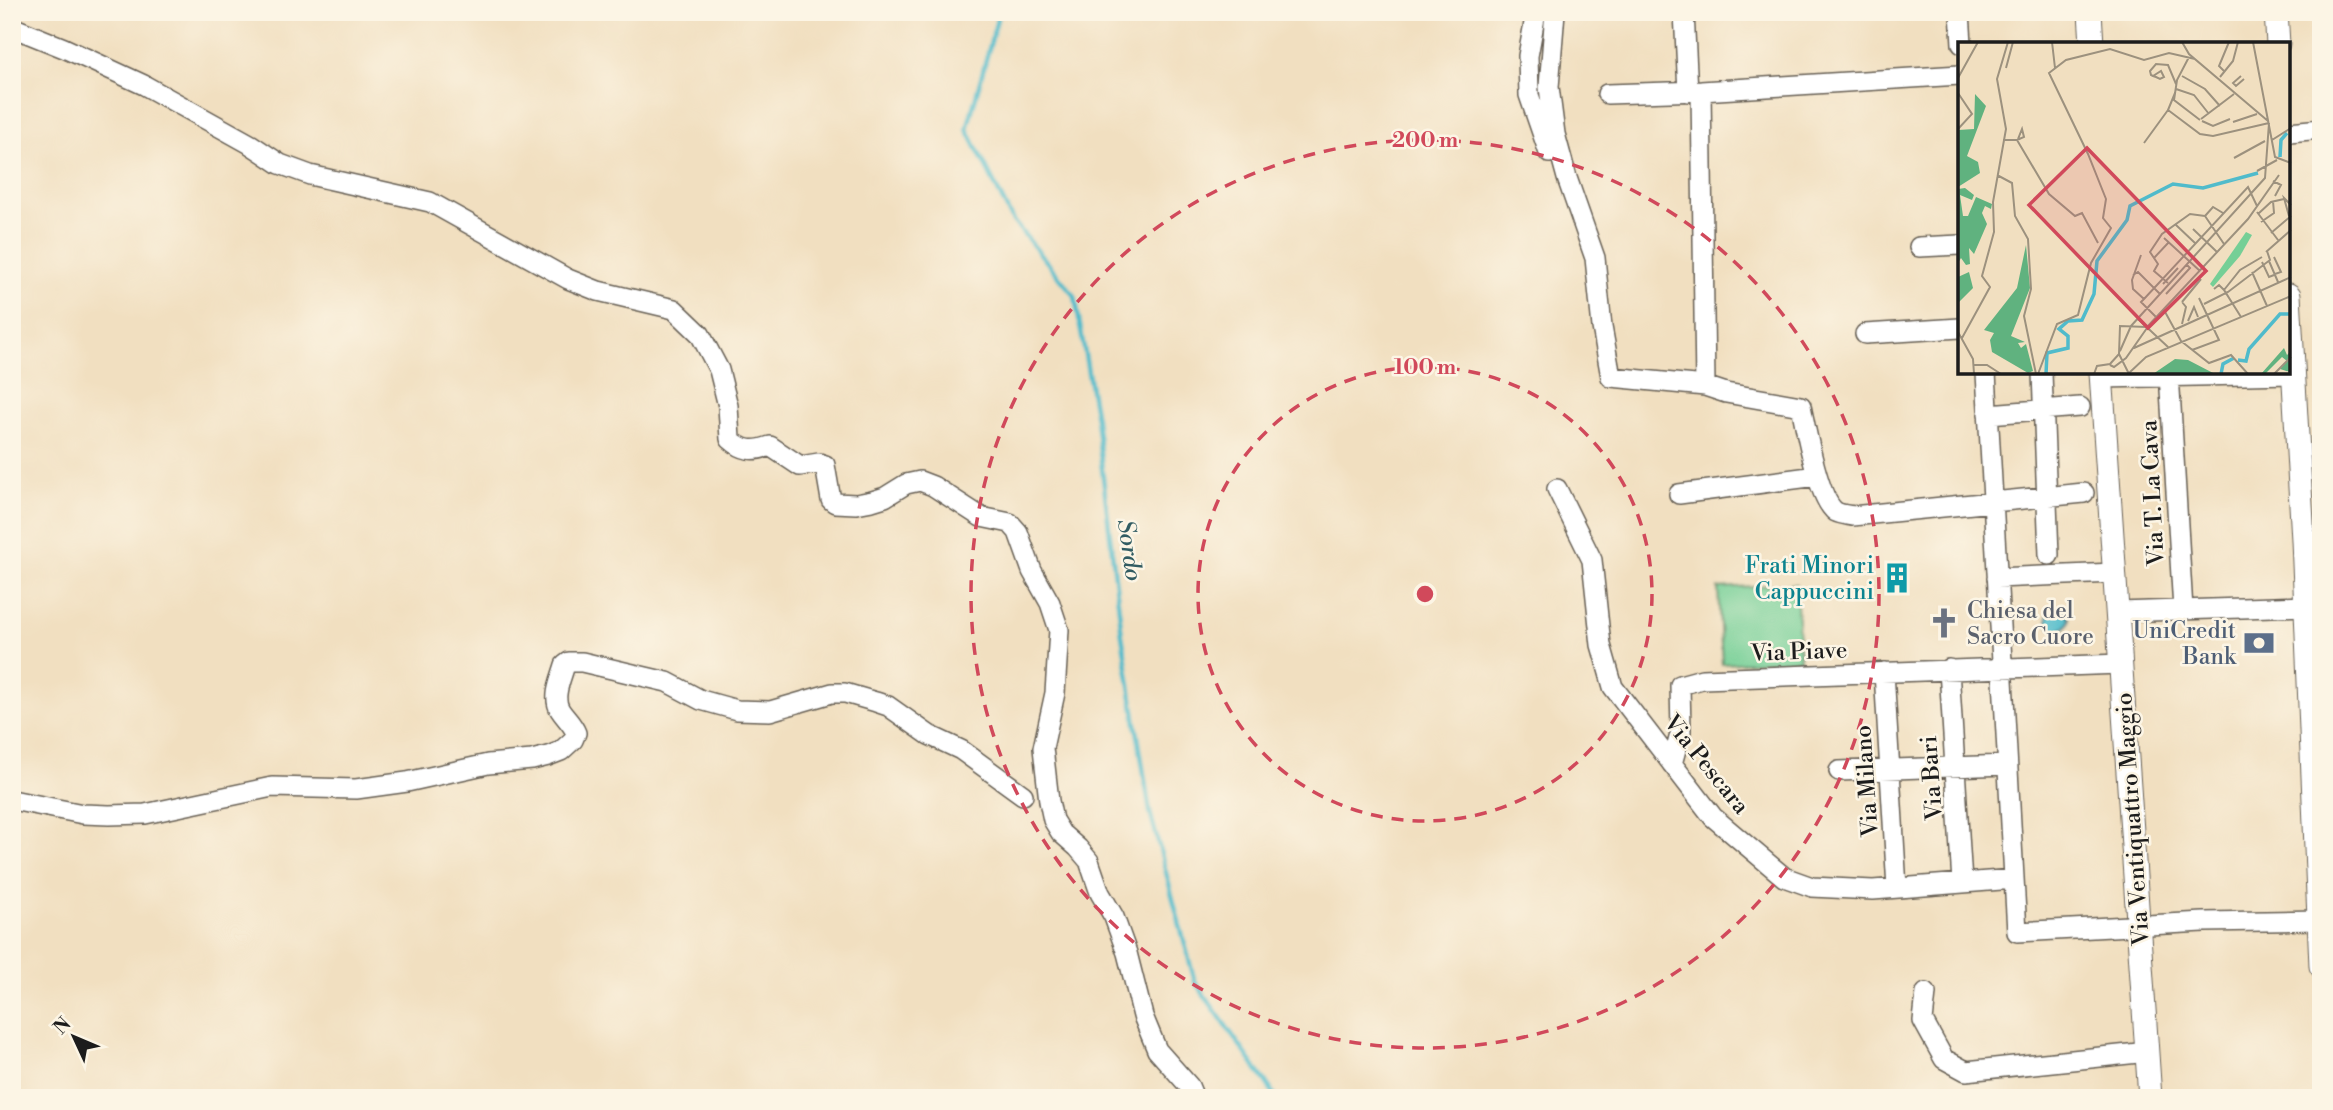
<svg xmlns="http://www.w3.org/2000/svg" width="2333" height="1110" viewBox="0 0 2333 1110" font-family="'Libre Bodoni',serif">
<style>
.green{fill:#75cf96;stroke:#487659;stroke-width:2}
.water{fill:#50bbcb;stroke:#366c74;stroke-width:2}
.lines{fill:none;stroke-linecap:round;stroke-linejoin:round}
.stream{stroke:#50bbcb;stroke-width:4.5}
.minor-casing{stroke:#676055;stroke-width:22}
.major-casing{stroke:#676055;stroke-width:25}
.minor{stroke:#fff;stroke-width:19}
.major{stroke:#fff;stroke-width:23}
.ring{fill:none;stroke:#d1495b;stroke-width:3.5;stroke-dasharray:12 9}
.labels{text-anchor:middle;stroke-width:5;stroke-linejoin:round;paint-order:stroke}
.street-label{font-size:23px;fill:#1c1c1c;stroke:#fcf5e5}
.culture-label{font-size:23px;fill:#0d838f;stroke:#fcf5e5;text-anchor:end}
.worship-label{font-size:23px;fill:#5b616d;stroke:#fcf5e5;text-anchor:start}
.service-label{font-size:23px;fill:#4e5e75;stroke:#fcf5e5;text-anchor:end}
.water-label{font-size:24px;font-style:italic;fill:#315c62;stroke:#fcf5e5}
.inset-river{fill:none;stroke:#50bbcb;stroke-width:3.5}
.inset-road{fill:none;stroke:#9c917e;stroke-width:2}
.view{fill:#d1495b;fill-opacity:0.15;stroke:#d1495b;stroke-width:3.5}
.inset-edge{fill:none;stroke:#1c1c1c;stroke-width:3.5}
.centre{fill:#d1495b;stroke:#fcf5e5;stroke-width:3.5}
.ring-label{font-size:21px;text-anchor:middle;font-weight:bold;fill:#d1495b;stroke:#fcf5e5;stroke-width:5;stroke-linejoin:round;paint-order:stroke}
</style>
<rect width="100%" height="100%" fill="#fcf5e5"/>
<filter id="ink" filterUnits="userSpaceOnUse"><feTurbulence type="fractalNoise" baseFrequency=".0143" numOctaves="2"/><feDisplacementMap in="SourceGraphic" scale="14" xChannelSelector="R" yChannelSelector="G"/><feConvolveMatrix kernelMatrix="1 2 1 2 8 2 1 2 1" color-interpolation-filters="sRGB"/></filter>
<filter id="wash" filterUnits="userSpaceOnUse"><feTurbulence type="fractalNoise" baseFrequency=".00686" numOctaves="4" result="noise"/><feDisplacementMap in="SourceGraphic" scale="28" xChannelSelector="R" yChannelSelector="G"/><feGaussianBlur stdDeviation="1.57" result="paint"/><feColorMatrix in="noise" values="0 0 0 0 0 0 0 0 0 0 0 0 0 0 0 0 0 1.4 0 .05"/><feComposite in="paint" operator="in"/></filter>
<g filter="url(#wash)">
<rect width="100%" height="100%" fill="#f1dfc0"/>
<!-- green -->
<path class="green" d="M 1796,584 L 1800,660 L 1722,664 L 1718,588 Z"/>
<!-- water -->
<path class="water" d="M2047 619a11 11 0 1 1 22 0a11 11 0 1 1-22 0Z"/>
<g class="lines">
<!-- stream -->
<path class="stream" d="M 999,12 L 967,129 L 1013,221 L 1075,296 L 1096,419 L 1122,635 L 1150,812 L 1195,982 L 1277,1098"/>
</g>
</g>
<g filter="url(#ink)">
<g class="lines">
<!-- minor casing -->
<g class="minor-casing">
<path id="minor" d="M 1536,12 L 1528,56 L 1529,95 L 1549,153
M 1555,12 L 1549,87 L 1555,134 L 1567,178 L 1595,258 L 1602,327 L 1611,377 L 1705,386 L 1726,393 L 1801,406 C 1806,429 1818,500 1836,512 C 1840,514 1847,515 1852,516 L 2084,493
M 1684,12 L 1688,92
M 1960,12 L 1962,44
M 12,27 L 64,48 L 144,85 L 250,144 L 280,164 L 310,175 L 430,202 L 568,279 L 598,291 L 674,309 L 700,334 L 719,370 L 728,406 L 730,439 C 743,451 753,452 770,446 L 800,466 L 819,463 L 825,465 L 831,500 L 835,503 L 856,504 L 872,501 L 885,497 L 906,484 L 920,481 L 933,486 L 981,517 L 1010,523 L 1018,532 L 1032,571 L 1050,603 L 1059,630 L 1055,693 L 1043,748 L 1049,801 L 1053,820 L 1061,833 L 1078,848 L 1089,861 L 1100,893 L 1114,917 L 1127,953 L 1143,1016 L 1157,1050 L 1189,1086 L 1194,1098
M 1701,91 L 1705,386
M 1607,94 L 1701,91 L 1960,75
M 2289,132 L 2321,129
M 1919,247 L 1960,245
M 1865,334 L 1960,328
M 1986,373 L 2017,932 L 2204,922 L 2319,920
M 2042,373 L 2049,555
M 2169,373 L 2183,610
M 2102,378 L 2292,374
M 1988,414 L 2080,407
M 1557,489 L 1592,560 L 1601,645 L 1613,687 L 1713,817 L 1784,877 L 1812,887 L 1873,890 L 2014,879
M 1679,494 L 1817,476
M 1997,578 L 2115,573
M 2118,612 L 2306,606
M 1949,669 L 1962,883
M 1884,672 L 1897,888
M 1672,764 L 1681,731 L 1680,685 L 1702,679 L 2121,664
M 1839,771 L 2007,765
M 12,800 L 83,814 L 109,815 L 145,814 L 272,787 L 356,789 L 407,782 L 488,764 L 532,760 L 548,756 L 561,751 L 573,740 L 576,733 C 572,723 565,718 560,710 C 552,697 561,679 565,665 L 569,662 L 582,662 L 667,682 L 701,700 L 737,710 L 770,711 L 832,693 L 845,693 L 876,702 L 888,706 L 929,735 L 961,750 L 1023,795
M 1926,993 L 1923,1021 L 1944,1059 L 1966,1071 L 2148,1052"/>
</g>
<!-- major casing -->
<g class="major-casing">
<path id="major" d="M 2090,12 L 2092,44
M 2276,12 L 2278,44
M 2289,295 L 2303,540 L 2321,966
M 2101,373 L 2150,1098"/>
</g>
<!-- minor -->
<use href="#minor" class="minor"/>
<!-- major -->
<use href="#major" class="major"/>
</g>
</g>
<!-- distance rings -->
<g class="ring">
<circle cx="1425" cy="594" r="227"/>
<circle cx="1425" cy="594" r="454"/>
</g>
<!-- icons -->
<defs>
<g id="building-bare" transform="scale(2.415)"><path d="M-4-6H4V6H1V3H-1V6H-4ZM-2.5-4.3h1.7v1.8h-1.7ZM.8-4.3h1.7v1.8H.8ZM-2.5-1h1.7V.8h-1.7ZM.8-1h1.7V.8H.8Z" fill="#0f9aa8" stroke="#fcf5e5" stroke-width="2.5" paint-order="stroke"/></g>
<g id="church-bare" transform="scale(2.415)"><path d="M-1.2-6h2.4v3.5h3.3v2.4h-3.3V6h-2.4V-.1h-3.3v-2.4h3.3Z" fill="#6b7280" stroke="#fcf5e5" stroke-width="2.5" paint-order="stroke"/></g>
<g id="bank-bare" transform="scale(2.415)"><path d="M-6-4H6V4H-6ZM0-2.3a2.3 2.3 0 1 0 0 4.6a2.3 2.3 0 1 0 0-4.6Z" fill="#5c6f8a" stroke="#fcf5e5" stroke-width="2.5" paint-order="stroke"/></g>
</defs>
<g fill-rule="evenodd">
<use href="#building-bare" x="1897" y="578"/>
<use href="#church-bare" x="1944" y="623"/>
<use href="#bank-bare" x="2259" y="643"/>
</g>
<g class="labels">
<!-- street labels -->
<g class="street-label">
<text transform="translate(2152 493) rotate(-93)" y="8">Via T. La Cava</text>
<text transform="translate(1799 651) rotate(-2)" y="8">Via Piave</text>
<text transform="translate(1707 764) rotate(51)" y="8">Via Pescara</text>
<text transform="translate(1931 778) rotate(-94)" y="8">Via Bari</text>
<text transform="translate(1866 781) rotate(-94)" y="8">Via Milano</text>
<text transform="translate(2132 819) rotate(-94)" y="8">Via Ventiquattro Maggio</text>
</g>
<!-- culture labels -->
<g class="culture-label">
<text x="1874" y="573">Frati Minori<tspan x="1874" dy="26">Cappuccini</tspan></text>
</g>
<!-- worship labels -->
<g class="worship-label">
<text x="1967" y="618">Chiesa del<tspan x="1967" dy="26">Sacro Cuore</tspan></text>
</g>
<!-- service labels -->
<g class="service-label">
<text x="2236" y="638">UniCredit<tspan x="2236" dy="26">Bank</tspan></text>
</g>
<!-- water labels -->
<g class="water-label">
<text transform="translate(1130 550) rotate(82)" y="8">Sordo</text>
</g>
</g>
<!-- overview -->
<g transform="translate(1958 42)">
<rect width="332" height="332" fill="#f1dfc0"/>
<path d="M 288,190 L 294,193 L 282,214 L 255,245 L 252,242 Z" fill="#75cf96"/>
<path d="M 17,52 L 28,64 L 9,114 L 20,120 L 22,131 L 0,145 L 0,88 L 16,87 ZM 7,146 L 16,153 L 14,158 L 2,153 L 5,174 L 10,174 L 18,155 L 34,162 L 33,167 L 27,164 L 24,171 L 29,182 L 16,212 L 11,206 L 12,222 L 8,223 L 3,216 L 0,221 L 0,147 ZM 68,203 L 72,246 L 53,294 L 67,300 L 60,301 L 63,306 L 68,302 L 75,329 L 70,331 L 34,310 L 32,298 L 36,291 L 26,288 L 59,246 ZM 11,230 L 15,246 L 0,261 L 0,235 ZM 326,306 L 329,313 L 332,310 L 332,330 L 322,327 L 329,319 L 324,315 L 307,332 L 303,332 ZM 217,317 L 230,318 L 257,332 L 195,332 Z" fill="#60b27f"/>
<path class="inset-river" d="M 322,115 L 323,98 L 329,91M 280,318 L 288,319 L 291,307 L 322,272 L 333,272M 88,332 L 89,311 L 110,306 L 110,294 L 101,287 L 110,279 L 124,278 L 136,252 L 139,219 L 169,178 L 172,164 L 215,142 L 245,146 L 300,131M 263,332 L 265,322 L 276,316"/>
<path class="inset-road" d="M 94,0 L 97,26M 224,0 L 231,12 L 310,79M 295,0 L 317,115 L 333,121M 231,15 L 219,38 L 216,58 L 242,78M 48,26 L 55,0M 267,30 L 261,24 L 271,0M 195,34 L 203,29 L 206,35 L 202,37 L 198,35 L 195,34 L 193,33 L 192,29 L 198,22 L 210,23 L 218,42M 224,34 L 247,47 L 262,64M 283,34 L 275,41 L 278,44 L 286,37M 262,35 L 275,19 L 280,0M 0,36 L 20,0M 218,47 L 236,53 L 251,72M 0,51 L 14,72 L 0,87M 217,51 L 210,68 L 242,92 L 255,94 L 311,81M 243,77 L 276,52M 244,79 L 255,84 L 272,77M 275,80 L 299,72M 45,98 L 59,98 L 91,152 L 117,174 L 124,171 L 140,201M 59,98 L 66,95 L 64,87 L 60,97M 314,98 L 333,86M 186,101 L 210,68M 276,116 L 307,99M 299,129 L 319,118M 39,133 L 54,141 L 57,174 L 70,197 L 73,247 L 66,274 L 78,332M 315,139 L 323,143 L 317,154M 299,170 L 320,198M 300,172 L 313,160 L 326,157M 247,174 L 266,202M 247,174 L 255,165 L 265,171M 331,174 L 326,156 L 333,163M 303,180 L 316,171 L 315,159M 218,183 L 237,201M 235,187 L 259,210M 313,191 L 333,174M 206,196 L 242,229M 308,210 L 333,188M 183,213 L 174,238 L 175,247 L 186,257M 316,215 L 323,230 L 317,232M 196,216 L 211,200M 311,219 L 320,240M 304,220 L 311,235 L 316,233M 294,230 L 309,264M 175,233 L 180,230 L 202,252M 210,241 L 196,229 L 200,222 L 192,210 L 204,192 L 232,172 L 247,174M 205,242 L 220,226M 256,247 L 261,243 L 266,248 L 283,275M 266,248 L 282,228 L 304,215M 208,252 L 232,226 L 229,223M 186,257 L 290,145 L 299,164M 186,257 L 183,260 L 198,275M 224,260 L 243,237M 246,262 L 270,250 L 312,218 L 309,209M 206,268 L 223,299M 180,277 L 210,305M 230,279 L 236,265 L 240,275M 224,282 L 228,265 L 224,260M 173,284 L 307,136 L 311,81M 0,290 L 15,317 L 16,332M 4,296 L 32,245 L 24,234 L 36,190 L 35,160 L 48,87 L 39,37 L 50,0M 223,299 L 251,321 L 273,313 L 290,332M 176,306 L 333,235M 234,308 L 261,298 L 241,256M 162,309 L 173,284M 161,312 L 171,332M 15,323 L 29,323 L 43,332M 152,323 L 156,325 L 168,316 L 189,286M 171,331 L 188,315 L 333,254M 80,332 L 99,282 L 120,273 L 133,221 L 153,186 L 145,176 L 148,157 L 130,112 L 91,31 L 108,18 L 152,7 L 186,18 L 211,11 L 237,17M 136,332 L 139,324 L 152,322 L 161,312 L 162,284 L 189,285 L 290,177 L 321,133M 316,332 L 333,315"/>
<path class="view" d="M 129,106 L 248,229 L 190,286 L 71,163 Z"/>
<rect width="332" height="332" class="inset-edge"/>
</g>
<circle cx="1425" cy="594" r="10" class="centre"/>
<g class="ring-label">
<text x="1425" y="147">200 m</text>
<text x="1425" y="374">100 m</text>
</g>
<!-- margin -->
<rect width="2333" height="1110" fill="none" stroke="#fcf5e5" stroke-width="42"/>
<!-- north arrow -->
<g transform="translate(74 1037) rotate(314)" stroke="#fcf5e5" stroke-width="5" paint-order="stroke">
<path d="M0-5L12 26L0 18L-12 26Z" fill="#1c1c1c"/>
<text y="-10" font-size="19" font-weight="bold" text-anchor="middle" fill="#1c1c1c">N</text>
</g>
</svg>
